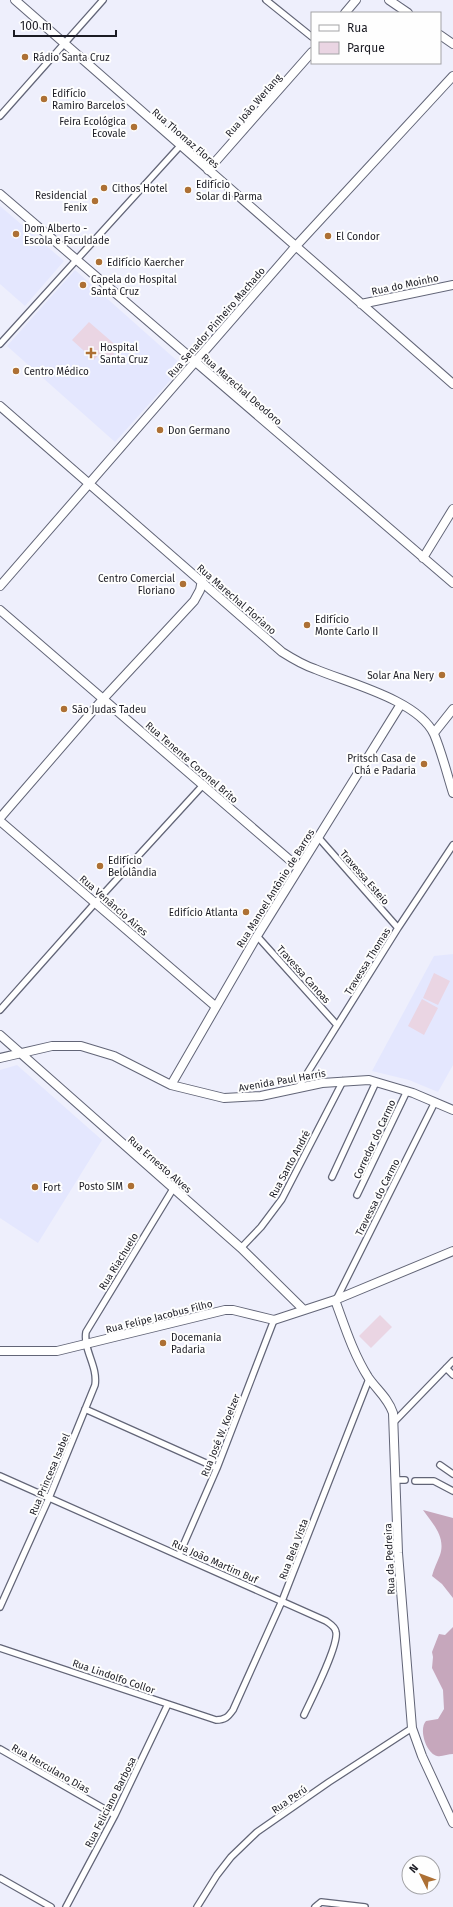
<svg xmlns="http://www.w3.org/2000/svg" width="453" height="1907" viewBox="0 0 453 1907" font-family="'Fira Sans',sans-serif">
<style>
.built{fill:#e4e7fe}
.green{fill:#ead5e3}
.forest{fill:#c6a7bc}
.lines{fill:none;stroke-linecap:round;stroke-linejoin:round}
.street-casing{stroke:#626577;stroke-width:8}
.secondary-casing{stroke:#626577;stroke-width:10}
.street{stroke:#fff;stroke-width:5.5}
.secondary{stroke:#fff;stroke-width:8}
.poi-dot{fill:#ad7034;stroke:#fefefe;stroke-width:1.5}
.labels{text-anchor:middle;stroke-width:4;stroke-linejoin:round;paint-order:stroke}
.poi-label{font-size:10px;fill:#1b1b23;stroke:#fefefe;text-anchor:start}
.street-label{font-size:10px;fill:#1b1b23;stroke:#fefefe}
</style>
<rect width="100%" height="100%" fill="#eeeffc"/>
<!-- built -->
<path class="built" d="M 0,206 L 64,261 L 25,306 L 0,284 Z
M 75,270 L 183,366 L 115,442 L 7,346 Z
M 453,954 L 453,1065 L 438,1092 L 409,1080 L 372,1071 L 434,956 Z
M 17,1065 L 102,1140 L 38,1243 L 0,1218 L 0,1070 Z"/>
<!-- green -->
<path class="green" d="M 89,322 L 119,348 L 108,361 L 99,354 L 94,360 L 72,340 Z
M 434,973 L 450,981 L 438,1005 L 423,998 Z
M 422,999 L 438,1008 L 424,1035 L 408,1026 Z
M 380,1315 L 392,1327 L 371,1348 L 359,1336 Z"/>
<!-- forest -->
<path class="forest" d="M 423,1510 L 453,1518 L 453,1598 L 442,1584 L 432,1576 C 434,1568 437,1563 440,1555 C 446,1537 433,1524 423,1510 Z
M 453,1627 L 453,1754 C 448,1754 442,1757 437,1756 C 427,1754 418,1730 426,1721 L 438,1719 L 444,1709 L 443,1690 L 432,1668 L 433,1657 L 432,1652 L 439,1634 L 445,1635 Z"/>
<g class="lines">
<!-- street casing -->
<g class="street-casing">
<path id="street" d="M 266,0 L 312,37
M 0,116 L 103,0
M 0,344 L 180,146
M 318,837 L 398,928
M 257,936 L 337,1025
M 0,1010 L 96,902 L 204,784
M 298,1088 L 398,928 L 453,845
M 332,1177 L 376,1082
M 357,1195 L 407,1091
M 241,1248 L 261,1227 L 282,1199 L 343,1081
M 336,1300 L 435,1102
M 446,1368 L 453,1375
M 85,1409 L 217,1468
M 394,1422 L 453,1361
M 440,1465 L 453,1474
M 0,1476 L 326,1621 C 330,1624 335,1626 336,1632 C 339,1645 311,1700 304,1715
M 395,1480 L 405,1480
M 415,1481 L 434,1481 L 453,1491
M 179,1555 L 217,1468 L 274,1320
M 0,1607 L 49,1498 L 95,1385 C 98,1366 83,1350 86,1332 L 173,1189
M 0,1648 L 216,1720 C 225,1720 228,1717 233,1710 L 282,1601 L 369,1379
M 0,1749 L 115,1815
M 0,1878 L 51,1907
M 66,1907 L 115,1815 L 168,1704
M 197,1907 L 217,1875 L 231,1857 L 257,1832 L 329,1782 L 412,1728
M 315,1907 L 321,1902 L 365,1907"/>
</g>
<!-- secondary casing -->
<g class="secondary-casing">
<path id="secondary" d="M 15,0 L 453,384
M 389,0 L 408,13
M 345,13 L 356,0
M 440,35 L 453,44
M 208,170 L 312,52
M 0,194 L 453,583
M 361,304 L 453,285
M 0,406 L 282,652 C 293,659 303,665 315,669 C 348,683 418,700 434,734 C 442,753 447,774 453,793
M 423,558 L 453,509
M 0,586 L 296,246 L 453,76
M 0,610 L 299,868
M 434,733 L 453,709
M 0,818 L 103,699 L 194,601 L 200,590 L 202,580
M 0,821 L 215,1006
M 0,1035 L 241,1248 L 304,1310
M 0,1058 L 52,1046 L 81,1046 L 114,1056 L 171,1085 L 224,1098 L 261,1096 L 322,1083 L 369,1080 L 413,1093 L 453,1110
M 171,1085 L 257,936 L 401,704
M 335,1300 C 345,1327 353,1353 368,1377 C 377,1390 388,1398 393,1413 L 398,1553 L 412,1728 L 422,1756 L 453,1823
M 0,1351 L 57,1351 L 225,1310 L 233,1310 L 274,1320 L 335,1300 L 453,1251"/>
</g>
<!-- street -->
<use href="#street" class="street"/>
<!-- secondary -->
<use href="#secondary" class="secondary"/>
</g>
<!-- markers -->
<g class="poi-dot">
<circle cx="25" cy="57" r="4"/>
<circle cx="44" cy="99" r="4"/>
<circle cx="134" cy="127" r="4"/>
<circle cx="104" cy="188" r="4"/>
<circle cx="188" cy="190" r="4"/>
<circle cx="95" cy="201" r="4"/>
<circle cx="16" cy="234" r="4"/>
<circle cx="328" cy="236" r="4"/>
<circle cx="99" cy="262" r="4"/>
<circle cx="83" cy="285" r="4"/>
<path d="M89 347h4v4h4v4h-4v4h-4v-4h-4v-4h4z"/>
<circle cx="16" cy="371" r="4"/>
<circle cx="160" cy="430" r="4"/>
<circle cx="183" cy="584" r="4"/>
<circle cx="307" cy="625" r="4"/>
<circle cx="442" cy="675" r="4"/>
<circle cx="64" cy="709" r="4"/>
<circle cx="424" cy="764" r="4"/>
<circle cx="100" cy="866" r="4"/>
<circle cx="246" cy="912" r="4"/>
<circle cx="131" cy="1186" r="4"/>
<circle cx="35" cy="1187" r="4"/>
<circle cx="163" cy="1343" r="4"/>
</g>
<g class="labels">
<!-- poi labels -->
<g class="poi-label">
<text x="33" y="61">Rádio Santa Cruz</text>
<text x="52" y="97">Edifício<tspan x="52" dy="12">Ramiro Barcelos</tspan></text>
<text x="126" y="125" text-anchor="end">Feira Ecológica<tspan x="126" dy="12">Ecovale</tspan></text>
<text x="196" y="188">Edifício<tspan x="196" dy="12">Solar di Parma</tspan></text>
<text x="112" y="192">Cithos Hotel</text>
<text x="87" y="199" text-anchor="end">Residencial<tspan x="87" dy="12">Fenix</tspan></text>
<text x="24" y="232">Dom Alberto -<tspan x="24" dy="12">Escola e Faculdade</tspan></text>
<text x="336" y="240">El Condor</text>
<text x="107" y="266">Edifício Kaercher</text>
<text x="91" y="283">Capela do Hospital<tspan x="91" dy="12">Santa Cruz</tspan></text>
<text x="100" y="351">Hospital<tspan x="100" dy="12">Santa Cruz</tspan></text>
<text x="24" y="375">Centro Médico</text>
<text x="168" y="434">Don Germano</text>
<text x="175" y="582" text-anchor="end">Centro Comercial<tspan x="175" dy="12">Floriano</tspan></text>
<text x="315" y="623">Edifício<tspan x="315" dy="12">Monte Carlo II</tspan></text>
<text x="434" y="679" text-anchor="end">Solar Ana Nery</text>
<text x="72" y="713">São Judas Tadeu</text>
<text x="416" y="762" text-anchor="end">Pritsch Casa de<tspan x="416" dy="12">Chá e Padaria</tspan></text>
<text x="108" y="864">Edifício<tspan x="108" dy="12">Belolândia</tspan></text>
<text x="238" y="916" text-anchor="end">Edifício Atlanta</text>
<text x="123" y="1190" text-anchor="end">Posto SIM</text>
<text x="43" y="1191">Fort</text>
<text x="171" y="1341">Docemania<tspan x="171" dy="12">Padaria</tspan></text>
</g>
<!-- street labels -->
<g class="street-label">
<text transform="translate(253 105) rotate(-49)" y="4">Rua João Werlang</text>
<text transform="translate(186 138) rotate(41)" y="4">Rua Thomaz Flores</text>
<text transform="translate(405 284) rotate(-12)" y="4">Rua do Moinho</text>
<text transform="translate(216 322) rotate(-49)" y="4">Rua Senador Pinheiro Machado</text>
<text transform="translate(242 389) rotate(41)" y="4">Rua Marechal Deodoro</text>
<text transform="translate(237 599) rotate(41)" y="4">Rua Marechal Floriano</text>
<text transform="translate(192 762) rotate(41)" y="4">Rua Tenente Coronel Brito</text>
<text transform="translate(365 877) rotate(49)" y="4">Travessa Esteio</text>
<text transform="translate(275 888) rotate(-58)" y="4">Rua Manoel Antônio de Barros</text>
<text transform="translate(114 905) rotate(41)" y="4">Rua Venâncio Aires</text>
<text transform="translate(367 961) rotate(-58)" y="4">Travessa Thomas</text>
<text transform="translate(304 974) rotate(48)" y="4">Travessa Canoas</text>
<text transform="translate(282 1080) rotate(-10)" y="4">Avenida Paul Harris</text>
<text transform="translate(374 1139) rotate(-65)" y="4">Corredor do Carmo</text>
<text transform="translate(160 1164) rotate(41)" y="4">Rua Ernesto Alves</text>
<text transform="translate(289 1164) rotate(-62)" y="4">Rua Santo André</text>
<text transform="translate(377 1197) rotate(-63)" y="4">Travessa do Carmo</text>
<text transform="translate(118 1261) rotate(-58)" y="4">Rua Riachuelo</text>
<text transform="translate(159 1316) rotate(-14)" y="4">Rua Felipe Jacobus Filho</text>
<text transform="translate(220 1435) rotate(-68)" y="4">Rua José W. Koelzer</text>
<text transform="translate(49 1474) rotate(-67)" y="4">Rua Princesa Isabel</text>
<text transform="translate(293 1549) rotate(-69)" y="4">Rua Bela Vista</text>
<text transform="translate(389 1559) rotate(-93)" y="4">Rua da Pedreira</text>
<text transform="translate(215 1561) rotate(24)" y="4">Rua João Martim Buf</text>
<text transform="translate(114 1676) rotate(19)" y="4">Rua Lindolfo Collor</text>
<text transform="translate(51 1768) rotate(30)" y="4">Rua Herculano Dias</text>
<text transform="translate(289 1799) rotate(-35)" y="4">Rua Perú</text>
<text transform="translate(110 1802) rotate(-63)" y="4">Rua Feliciano Barbosa</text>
</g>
</g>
<!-- legend -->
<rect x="311" y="12" width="130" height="52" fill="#fefefe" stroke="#a3a3a6"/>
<rect x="319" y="25" width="20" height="6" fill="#ffffff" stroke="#a3a3a6"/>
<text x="347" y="32" font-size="12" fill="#1b1b23">Rua</text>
<rect x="319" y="42" width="20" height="12" fill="#ead5e3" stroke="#a3a3a6"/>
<text x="347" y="52" font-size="12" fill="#1b1b23">Parque</text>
<!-- north arrow -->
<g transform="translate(421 1875) rotate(312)"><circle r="19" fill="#fefefe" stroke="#a3a3a6"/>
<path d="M0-3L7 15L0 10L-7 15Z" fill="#ad7034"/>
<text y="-6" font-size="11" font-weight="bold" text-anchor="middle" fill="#1b1b23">N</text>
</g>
<!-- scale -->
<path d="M14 30v6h102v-6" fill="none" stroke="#1b1b23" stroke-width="2"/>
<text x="20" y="30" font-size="12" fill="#1b1b23" stroke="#fefefe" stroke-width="3" paint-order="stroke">100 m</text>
</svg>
